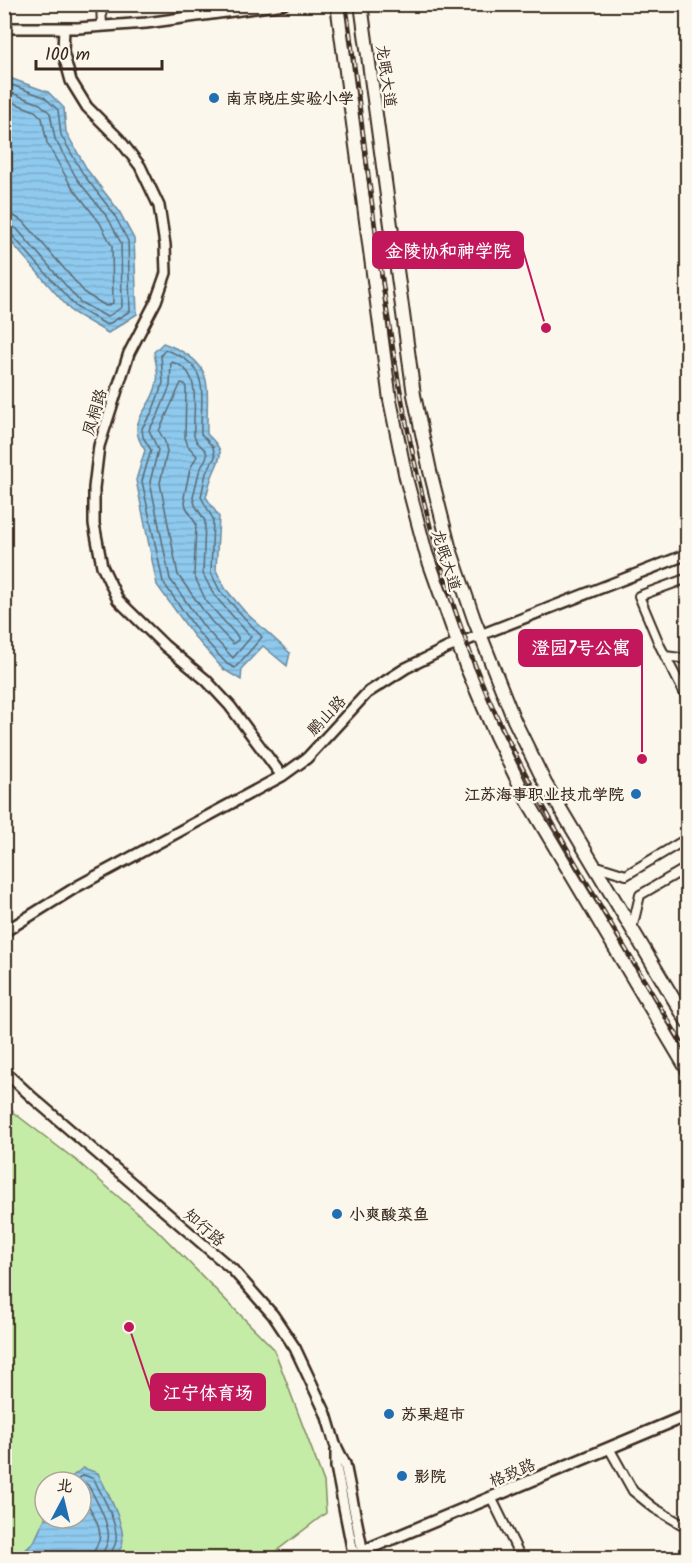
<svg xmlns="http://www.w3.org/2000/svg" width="692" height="1563" viewBox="0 0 692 1563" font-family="Kalam,'LXGW WenKai TC',sans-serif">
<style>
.park{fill:#c5eca6;stroke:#808b62;stroke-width:1.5;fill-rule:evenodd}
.water{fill:url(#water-rules);stroke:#6d899b;stroke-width:1.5}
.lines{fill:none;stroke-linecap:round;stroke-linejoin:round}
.shore{stroke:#5c6a71;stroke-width:1.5}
.minor-casing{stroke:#3b2a1e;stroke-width:12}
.tertiary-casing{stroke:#3b2a1e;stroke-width:14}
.secondary-casing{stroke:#3b2a1e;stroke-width:15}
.primary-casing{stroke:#3b2a1e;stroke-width:16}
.minor{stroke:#fbf7ec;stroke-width:8}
.tertiary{stroke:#fbf7ec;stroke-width:9}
.secondary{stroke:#fbf7ec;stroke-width:10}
.primary{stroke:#fbf7ec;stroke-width:12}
.rail-casing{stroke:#3b2a1e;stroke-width:4.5}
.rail{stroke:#fbf7ec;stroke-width:2;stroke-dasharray:7;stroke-linecap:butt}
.poi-dot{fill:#1f6fb2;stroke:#fbf7ec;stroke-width:2}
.labels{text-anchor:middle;stroke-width:5;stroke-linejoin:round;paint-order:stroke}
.street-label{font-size:16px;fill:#3b2a1e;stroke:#fbf7ec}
.poi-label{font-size:16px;font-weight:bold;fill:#3b2a1e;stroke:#fbf7ec;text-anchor:start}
.leader{fill:none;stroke:#c2185b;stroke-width:2}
.callout-dot{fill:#c2185b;stroke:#fbf7ec;stroke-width:2}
.callout{fill:#c2185b;stroke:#c2185b;stroke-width:2}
.callout-label{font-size:18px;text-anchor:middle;font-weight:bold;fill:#fff}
</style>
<defs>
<pattern id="water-rules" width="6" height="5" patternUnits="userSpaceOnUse" patternTransform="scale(1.5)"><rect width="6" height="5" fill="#8ec9ee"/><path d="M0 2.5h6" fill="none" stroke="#7badcc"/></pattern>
</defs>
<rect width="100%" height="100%" fill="#fbf7ec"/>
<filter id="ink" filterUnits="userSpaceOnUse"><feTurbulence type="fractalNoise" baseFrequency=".0167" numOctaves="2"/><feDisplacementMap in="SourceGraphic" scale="12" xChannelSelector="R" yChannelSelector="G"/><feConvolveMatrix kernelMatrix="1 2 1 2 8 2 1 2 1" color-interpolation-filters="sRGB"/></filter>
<g filter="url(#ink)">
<!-- park -->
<path class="park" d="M 4,1102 L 14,1113 L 77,1161 L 156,1229 L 274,1349 L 324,1482 L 326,1513 L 267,1558 L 5,1558 ZM 45,1482 L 81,1482 L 81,1518 L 45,1518 Z"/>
<!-- water -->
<path class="water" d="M 4,76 L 48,92 L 64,108 L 66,132 L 88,171 L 119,211 L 134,239 L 137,314 L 108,333 L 72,312 L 5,235 Z
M 163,343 C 218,363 206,385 207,434 C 225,451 222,453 213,474 C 210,481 208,490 206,497 L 219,517 L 216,570 L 224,587 L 245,612 L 290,653 L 287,666 L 263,646 L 242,668 L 241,680 L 223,669 L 193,635 L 157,585 L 136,480 L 145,450 C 123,419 153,411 157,381 C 159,372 155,361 154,352 Z
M 83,1468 L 98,1473 C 106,1491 127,1526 122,1546 C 120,1550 116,1555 114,1558 L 17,1558 L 34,1542 L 45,1518 L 81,1518 L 81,1482 L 65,1482 Z"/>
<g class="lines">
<!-- shore -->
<path class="shore" d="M 4,82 L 44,97 L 58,110 L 61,135 L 83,174 L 114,214 L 128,241 L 130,311 L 107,325 L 76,307 L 11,234 L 4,231
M 4,90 L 40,104 L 50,113 L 55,139 L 77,179 L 108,218 L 121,243 L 122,307 L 107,317 L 80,302 L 17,229 L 11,225 L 4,224
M 4,99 L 35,111 L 42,118 L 47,143 L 70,184 L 100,223 L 112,246 L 113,303 L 106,306 L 86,294 L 24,222 L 14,216 L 4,215
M 165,350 C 213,364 200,396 201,434 L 213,447 L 215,457 L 206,473 L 201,497 L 213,519 L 211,573 L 220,591 L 262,637 L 235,668 L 227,664 L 198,632 L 163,582 L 142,481 L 151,450 L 143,437 L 142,428 L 152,412 L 163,383 L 161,355 Z
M 171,362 C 204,369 192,410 194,436 L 197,442 L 206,451 L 207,456 L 199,472 L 193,497 L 195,505 L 205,521 L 203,574 L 214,595 L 251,637 L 233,658 L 204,627 L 170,579 L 150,482 L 158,450 L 149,430 L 158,415 L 170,386 Z
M 181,383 L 185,384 L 186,389 L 185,437 L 188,446 L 197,456 L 190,469 L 184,497 L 186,507 L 196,524 L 194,575 L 206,601 L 238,637 L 238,640 L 233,644 L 211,621 L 178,575 L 160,483 L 167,452 L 165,442 L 159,431 Z
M 73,1482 L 84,1475 L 94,1479 C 102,1497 118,1521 116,1541 C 115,1548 110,1552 109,1558
M 81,1485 L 85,1483 L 88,1485 C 95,1498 111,1525 108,1540 C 107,1547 102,1551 102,1558
M 81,1498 L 85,1499 C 90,1509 103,1529 99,1540 C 97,1547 93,1551 93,1558"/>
<!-- minor casing -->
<g class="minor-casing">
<path id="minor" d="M 101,4 L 102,26
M 688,578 L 639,596 L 660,646 L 688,700
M 665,656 L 688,659
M 594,865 L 626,875 L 688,838
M 632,929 L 640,895 L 688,867
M 609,1448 L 633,1491 L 654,1508 L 688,1528
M 491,1497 L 521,1558"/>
</g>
<!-- tertiary casing -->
<g class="tertiary-casing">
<path id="tertiary" d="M 4,28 L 78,28 L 146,23 L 284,4
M 64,28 L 63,52 L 71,81 L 87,107 L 119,139 L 140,166 L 159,206 L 165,245 L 166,273 L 156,301 L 129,353 L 99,446 L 94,488 L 94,524 L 102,566 L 118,600 L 165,646 L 206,680 L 230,706 L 282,776
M 4,932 L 78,886 L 282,776 L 307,758 L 367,693 L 406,668 L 447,648 L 688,554
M 4,1071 L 33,1098 L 233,1270 L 273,1315 L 295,1348 L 326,1414 L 335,1444 L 345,1464 L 364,1558
M 336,1450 L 336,1467 L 354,1558"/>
</g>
<!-- secondary casing -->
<g class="secondary-casing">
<path id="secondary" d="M 350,1558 L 363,1551 L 688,1415"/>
</g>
<!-- primary casing -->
<g class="primary-casing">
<path id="primary" d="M 337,4 L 390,400 L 406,478 L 426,553 L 466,666 L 496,736 L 527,800 L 688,1071
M 361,4 L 414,395 L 430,471 L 449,546 L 474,619 L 514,720 L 545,783 L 688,1023"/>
</g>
<!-- minor -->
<use href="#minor" class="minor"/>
<!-- tertiary -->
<use href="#tertiary" class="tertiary"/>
<!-- secondary -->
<use href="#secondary" class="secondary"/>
<!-- primary -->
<use href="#primary" class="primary"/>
<!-- rail casing -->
<g class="rail-casing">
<path id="rail" d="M 346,4 C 378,230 393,461 479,675 C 504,737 537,796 571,855 C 609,921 648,987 688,1053"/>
</g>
<!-- rail -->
<use href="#rail" class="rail"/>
</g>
</g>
<!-- markers -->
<g class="poi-dot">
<circle cx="214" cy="98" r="6"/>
<circle cx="636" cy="794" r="6"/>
<circle cx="337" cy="1214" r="6"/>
<circle cx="389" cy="1414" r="6"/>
<circle cx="402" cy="1476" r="6"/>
</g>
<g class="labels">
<!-- street labels -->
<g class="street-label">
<text transform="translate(387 76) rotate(82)" y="6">龙眠大道</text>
<text transform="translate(94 412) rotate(-73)" y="6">凤桐路</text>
<text transform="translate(447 560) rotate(73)" y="6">龙眠大道</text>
<text transform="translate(326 715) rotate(-47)" y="6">鹏山路</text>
<text transform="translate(205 1227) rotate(41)" y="6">知行路</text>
<text transform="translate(512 1472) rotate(-23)" y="6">格致路</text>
</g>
<!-- poi labels -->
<g class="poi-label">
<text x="226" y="104">南京晓庄实验小学</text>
<text x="624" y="800" text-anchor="end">江苏海事职业技术学院</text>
<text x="349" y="1220">小爽酸菜鱼</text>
<text x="401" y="1420">苏果超市</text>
<text x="414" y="1482">影院</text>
</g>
</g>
<!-- callouts -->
<path class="leader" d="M546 328L523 250M642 759L642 648M129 1327L151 1392"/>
<g class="callout-dot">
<circle cx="546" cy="328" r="6"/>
<circle cx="642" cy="759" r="6"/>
<circle cx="129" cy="1327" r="6"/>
</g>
<g class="callout">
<rect x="373" y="232" width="150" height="36" rx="6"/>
<rect x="519" y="630" width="123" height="36" rx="6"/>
<rect x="151" y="1374" width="114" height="36" rx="6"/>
</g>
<g class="callout-label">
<text x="448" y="257">金陵协和神学院</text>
<text x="581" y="654">澄园7号公寓</text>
<text x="208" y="1399">江宁体育场</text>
</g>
<!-- margin -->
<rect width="692" height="1563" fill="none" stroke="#fbf7ec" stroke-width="24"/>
<rect x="12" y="12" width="668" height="1539" fill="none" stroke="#3b2a1e" stroke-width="2" filter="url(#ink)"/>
<!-- north arrow -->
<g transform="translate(63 1500) rotate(7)"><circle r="28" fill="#fbf7ec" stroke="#aea59a" stroke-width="1.5"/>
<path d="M0-4.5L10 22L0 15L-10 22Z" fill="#1f6fb2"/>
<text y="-9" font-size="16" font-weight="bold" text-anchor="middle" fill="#3b2a1e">北</text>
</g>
<!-- scale -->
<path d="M36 60v9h126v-9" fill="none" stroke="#3b2a1e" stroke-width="3"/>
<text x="45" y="60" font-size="18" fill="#3b2a1e" stroke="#fbf7ec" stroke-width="4.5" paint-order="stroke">100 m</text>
</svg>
